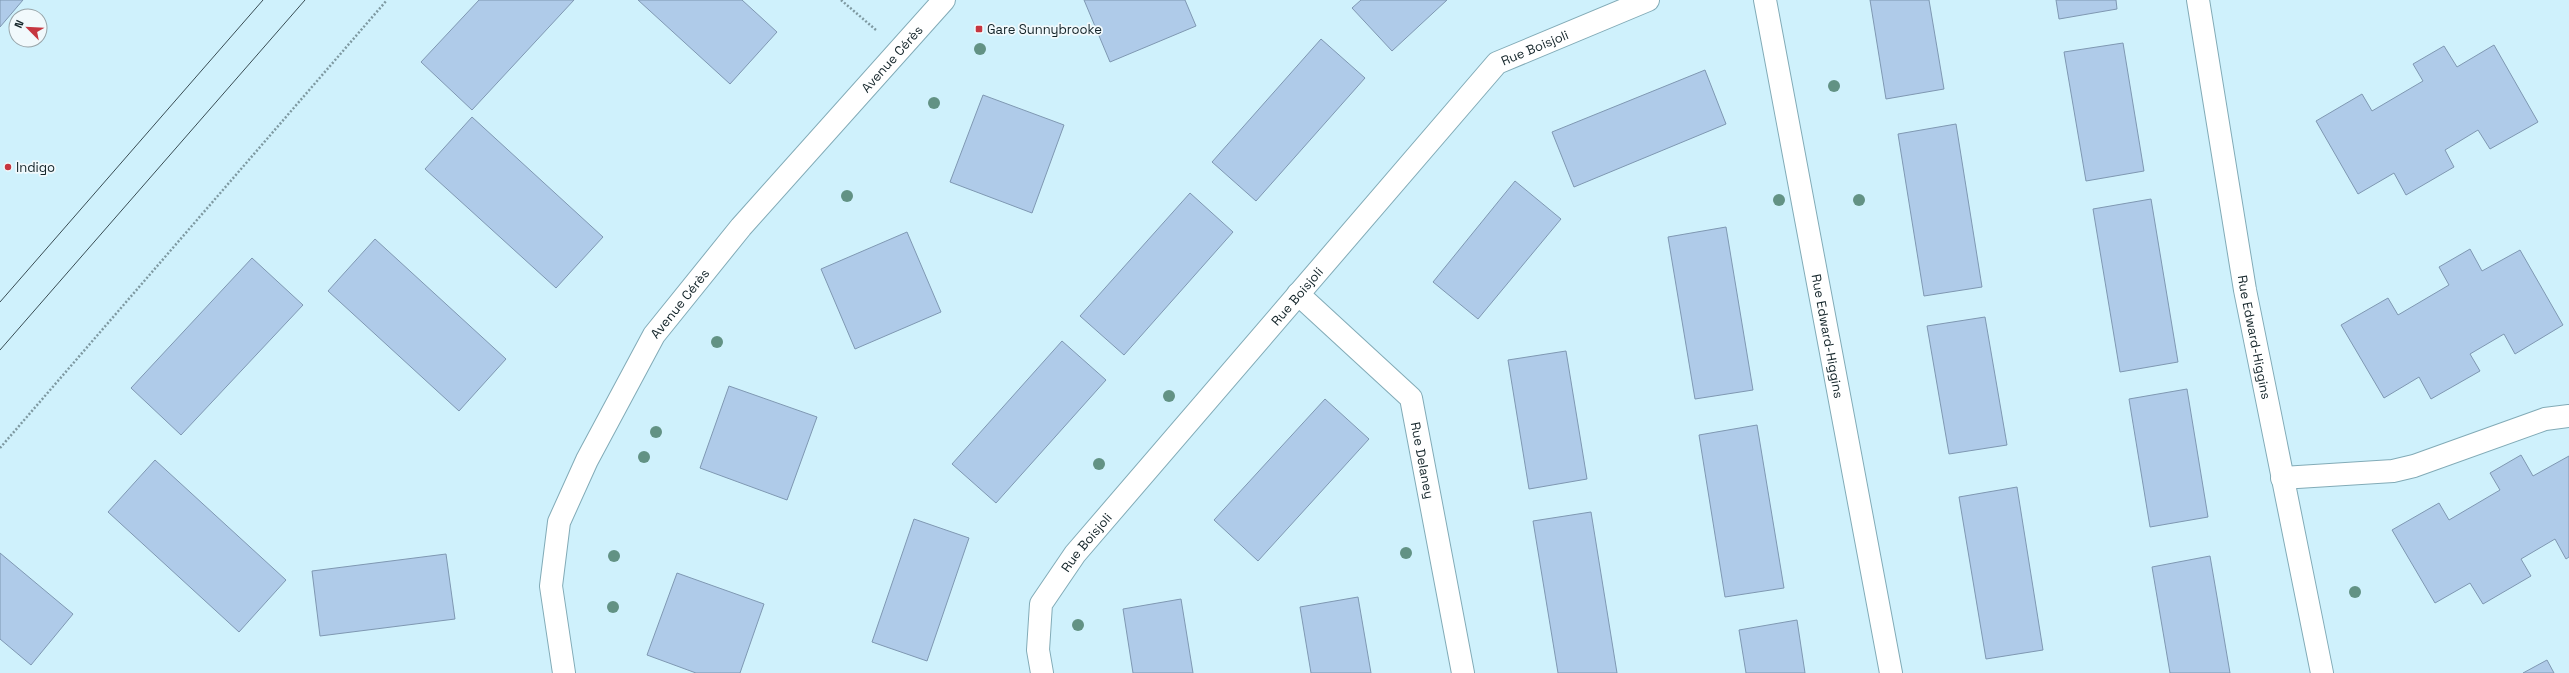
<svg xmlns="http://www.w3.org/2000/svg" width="2569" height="673" viewBox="0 0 2569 673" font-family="'Space Grotesk',sans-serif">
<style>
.building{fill:#afcbe9;stroke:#7f98b2}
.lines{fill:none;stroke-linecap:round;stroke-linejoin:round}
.minor-casing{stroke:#82abb7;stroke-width:24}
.path{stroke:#7e99a1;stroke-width:2.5;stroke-dasharray:2 2;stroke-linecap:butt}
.minor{stroke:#fff;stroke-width:22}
.tram{stroke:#394d54;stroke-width:1}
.tree{fill:#629284}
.poi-dot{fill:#c63640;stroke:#f1f9fc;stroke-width:1.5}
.labels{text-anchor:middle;stroke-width:3.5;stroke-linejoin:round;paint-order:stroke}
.poi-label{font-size:13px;fill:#132429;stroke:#f1f9fc;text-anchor:start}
.street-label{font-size:13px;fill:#132429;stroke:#f1f9fc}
</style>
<rect width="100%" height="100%" fill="#cff1fc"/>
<!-- building -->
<path class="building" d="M 0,0 L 23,0 L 0,27 Z
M 479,0 L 574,0 L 472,110 L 421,62 Z
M 638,0 L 742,0 L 777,32 L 730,84 Z
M 1084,0 L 1185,0 L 1196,26 L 1110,62 Z
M 1361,0 L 1447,0 L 1392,51 L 1352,8 Z
M 1870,0 L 1929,0 L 1944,89 L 1886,99 Z
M 2056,0 L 2116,0 L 2117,9 L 2059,19 Z
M 1321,39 L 1365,78 L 1256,201 L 1212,162 Z
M 2123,43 L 2144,171 L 2086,181 L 2064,52 Z
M 2494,45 L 2538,122 L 2490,149 L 2478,130 L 2445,150 L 2454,167 L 2406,195 L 2394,173 L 2358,194 L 2316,121 L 2362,94 L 2372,111 L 2423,81 L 2413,64 L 2444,46 L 2457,67 Z
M 1705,70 L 1726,124 L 1574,187 L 1552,132 Z
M 983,95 L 1064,125 L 1032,213 L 950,182 Z
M 472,117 L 603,237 L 556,288 L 425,169 Z
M 1956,124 L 1982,287 L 1924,296 L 1898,134 Z
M 1515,181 L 1561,219 L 1478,319 L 1433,282 Z
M 1190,193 L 1233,232 L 1124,355 L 1080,316 Z
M 2151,199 L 2178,362 L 2120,372 L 2093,209 Z
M 1726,227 L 1753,390 L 1695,399 L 1668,237 Z
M 907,232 L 941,312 L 855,349 L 821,269 Z
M 375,239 L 506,359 L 459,411 L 328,291 Z
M 2470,249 L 2482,271 L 2520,250 L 2563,325 L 2515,354 L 2504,334 L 2470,354 L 2480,371 L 2431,399 L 2419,377 L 2384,398 L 2341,325 L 2388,298 L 2398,315 L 2449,285 L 2439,267 Z
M 252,258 L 303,305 L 181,435 L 131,388 Z
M 1985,317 L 2007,445 L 1949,454 L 1927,326 Z
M 1062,341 L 1106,380 L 996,503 L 952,464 Z
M 1566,351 L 1587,479 L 1529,489 L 1508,360 Z
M 729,386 L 817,417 L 787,500 L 700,468 Z
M 2187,389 L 2208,517 L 2150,527 L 2129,399 Z
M 1325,399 L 1369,439 L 1258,561 L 1214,520 Z
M 1757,425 L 1784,588 L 1725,597 L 1699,435 Z
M 2521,455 L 2533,476 L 2569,456 L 2569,557 L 2566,559 L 2555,539 L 2521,559 L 2531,576 L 2483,604 L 2470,583 L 2435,603 L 2392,530 L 2439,503 L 2449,520 L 2500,490 L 2490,473 Z
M 155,460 L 286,580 L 239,632 L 108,512 Z
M 2017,487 L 2043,650 L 1986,659 L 1959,497 Z
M 1591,512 L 1617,673 L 1558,673 L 1533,521 Z
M 914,519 L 969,538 L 927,661 L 872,642 Z
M 0,553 L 73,614 L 31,665 L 0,639 Z
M 446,554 L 455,619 L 320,636 L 312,571 Z
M 2210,556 L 2230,673 L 2170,673 L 2152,567 Z
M 677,573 L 764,604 L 740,673 L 696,673 L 647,655 Z
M 1358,597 L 1371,673 L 1311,673 L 1300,607 Z
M 1181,599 L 1193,673 L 1133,673 L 1123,609 Z
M 1797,620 L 1805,673 L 1746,673 L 1739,630 Z
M 2547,660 L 2554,673 L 2523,673 Z"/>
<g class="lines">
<!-- minor casing -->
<g class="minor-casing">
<g id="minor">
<path id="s1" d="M 1765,0 L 1891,673"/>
<path id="s2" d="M 2198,0 L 2245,290 L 2322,673"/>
<path id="s3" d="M 1298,294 L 1411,398 L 1463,673"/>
<path d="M 2282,478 L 2393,471 L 2414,466 L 2545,419 L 2569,416"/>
<path id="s4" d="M 564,673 L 551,586 L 559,522 L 587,460 L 654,335 L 741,227 L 944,0"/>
<path id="s5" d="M 1042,673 L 1038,650 L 1041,604 L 1075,554 L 1497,63 L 1648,0"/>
</g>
</g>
<!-- path -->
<path class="path" d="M 841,0 L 876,30
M 0,448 L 387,0"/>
<!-- minor -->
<use href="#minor" class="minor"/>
<!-- tram -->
<path class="tram" d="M 0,302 L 263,0
M 0,350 L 305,0"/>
</g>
<!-- trees -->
<g class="tree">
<circle cx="980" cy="49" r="6"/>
<circle cx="1834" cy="86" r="6"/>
<circle cx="934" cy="103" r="6"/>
<circle cx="847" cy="196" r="6"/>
<circle cx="1779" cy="200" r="6"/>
<circle cx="1859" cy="200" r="6"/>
<circle cx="717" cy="342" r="6"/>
<circle cx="1169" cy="396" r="6"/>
<circle cx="656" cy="432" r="6"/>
<circle cx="644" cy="457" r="6"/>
<circle cx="1099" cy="464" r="6"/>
<circle cx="1406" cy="553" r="6"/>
<circle cx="614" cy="556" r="6"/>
<circle cx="2355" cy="592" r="6"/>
<circle cx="613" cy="607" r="6"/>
<circle cx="1078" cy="625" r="6"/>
</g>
<!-- markers -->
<g class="poi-dot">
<rect x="975" y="25" width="8" height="8" rx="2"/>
<circle cx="8" cy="167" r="4"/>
</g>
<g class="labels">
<!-- poi labels -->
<g class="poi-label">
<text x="987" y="34">Gare Sunnybrooke</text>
<text x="16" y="172">Indigo</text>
</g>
<!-- street labels -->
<g class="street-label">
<text dy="5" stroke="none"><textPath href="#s5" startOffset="818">Rue Boisjoli</textPath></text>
<text dy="5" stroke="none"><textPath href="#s4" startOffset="727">Avenue Cérès</textPath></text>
<text dy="5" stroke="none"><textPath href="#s5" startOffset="470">Rue Boisjoli</textPath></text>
<text dy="5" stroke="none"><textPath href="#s4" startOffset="403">Avenue Cérès</textPath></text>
<text dy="5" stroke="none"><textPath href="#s1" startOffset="342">Rue Edward-Higgins</textPath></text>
<text dy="5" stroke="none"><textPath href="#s2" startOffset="342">Rue Edward-Higgins</textPath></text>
<text dy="5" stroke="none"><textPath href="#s3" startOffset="217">Rue Delaney</textPath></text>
<text dy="5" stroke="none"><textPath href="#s5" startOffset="146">Rue Boisjoli</textPath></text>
</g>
</g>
<!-- north arrow -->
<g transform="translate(28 28) rotate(294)"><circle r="19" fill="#f1f9fc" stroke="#98a4a8"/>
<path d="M0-3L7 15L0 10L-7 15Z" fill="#c63640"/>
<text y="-6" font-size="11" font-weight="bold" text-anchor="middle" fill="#132429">N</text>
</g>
</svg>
